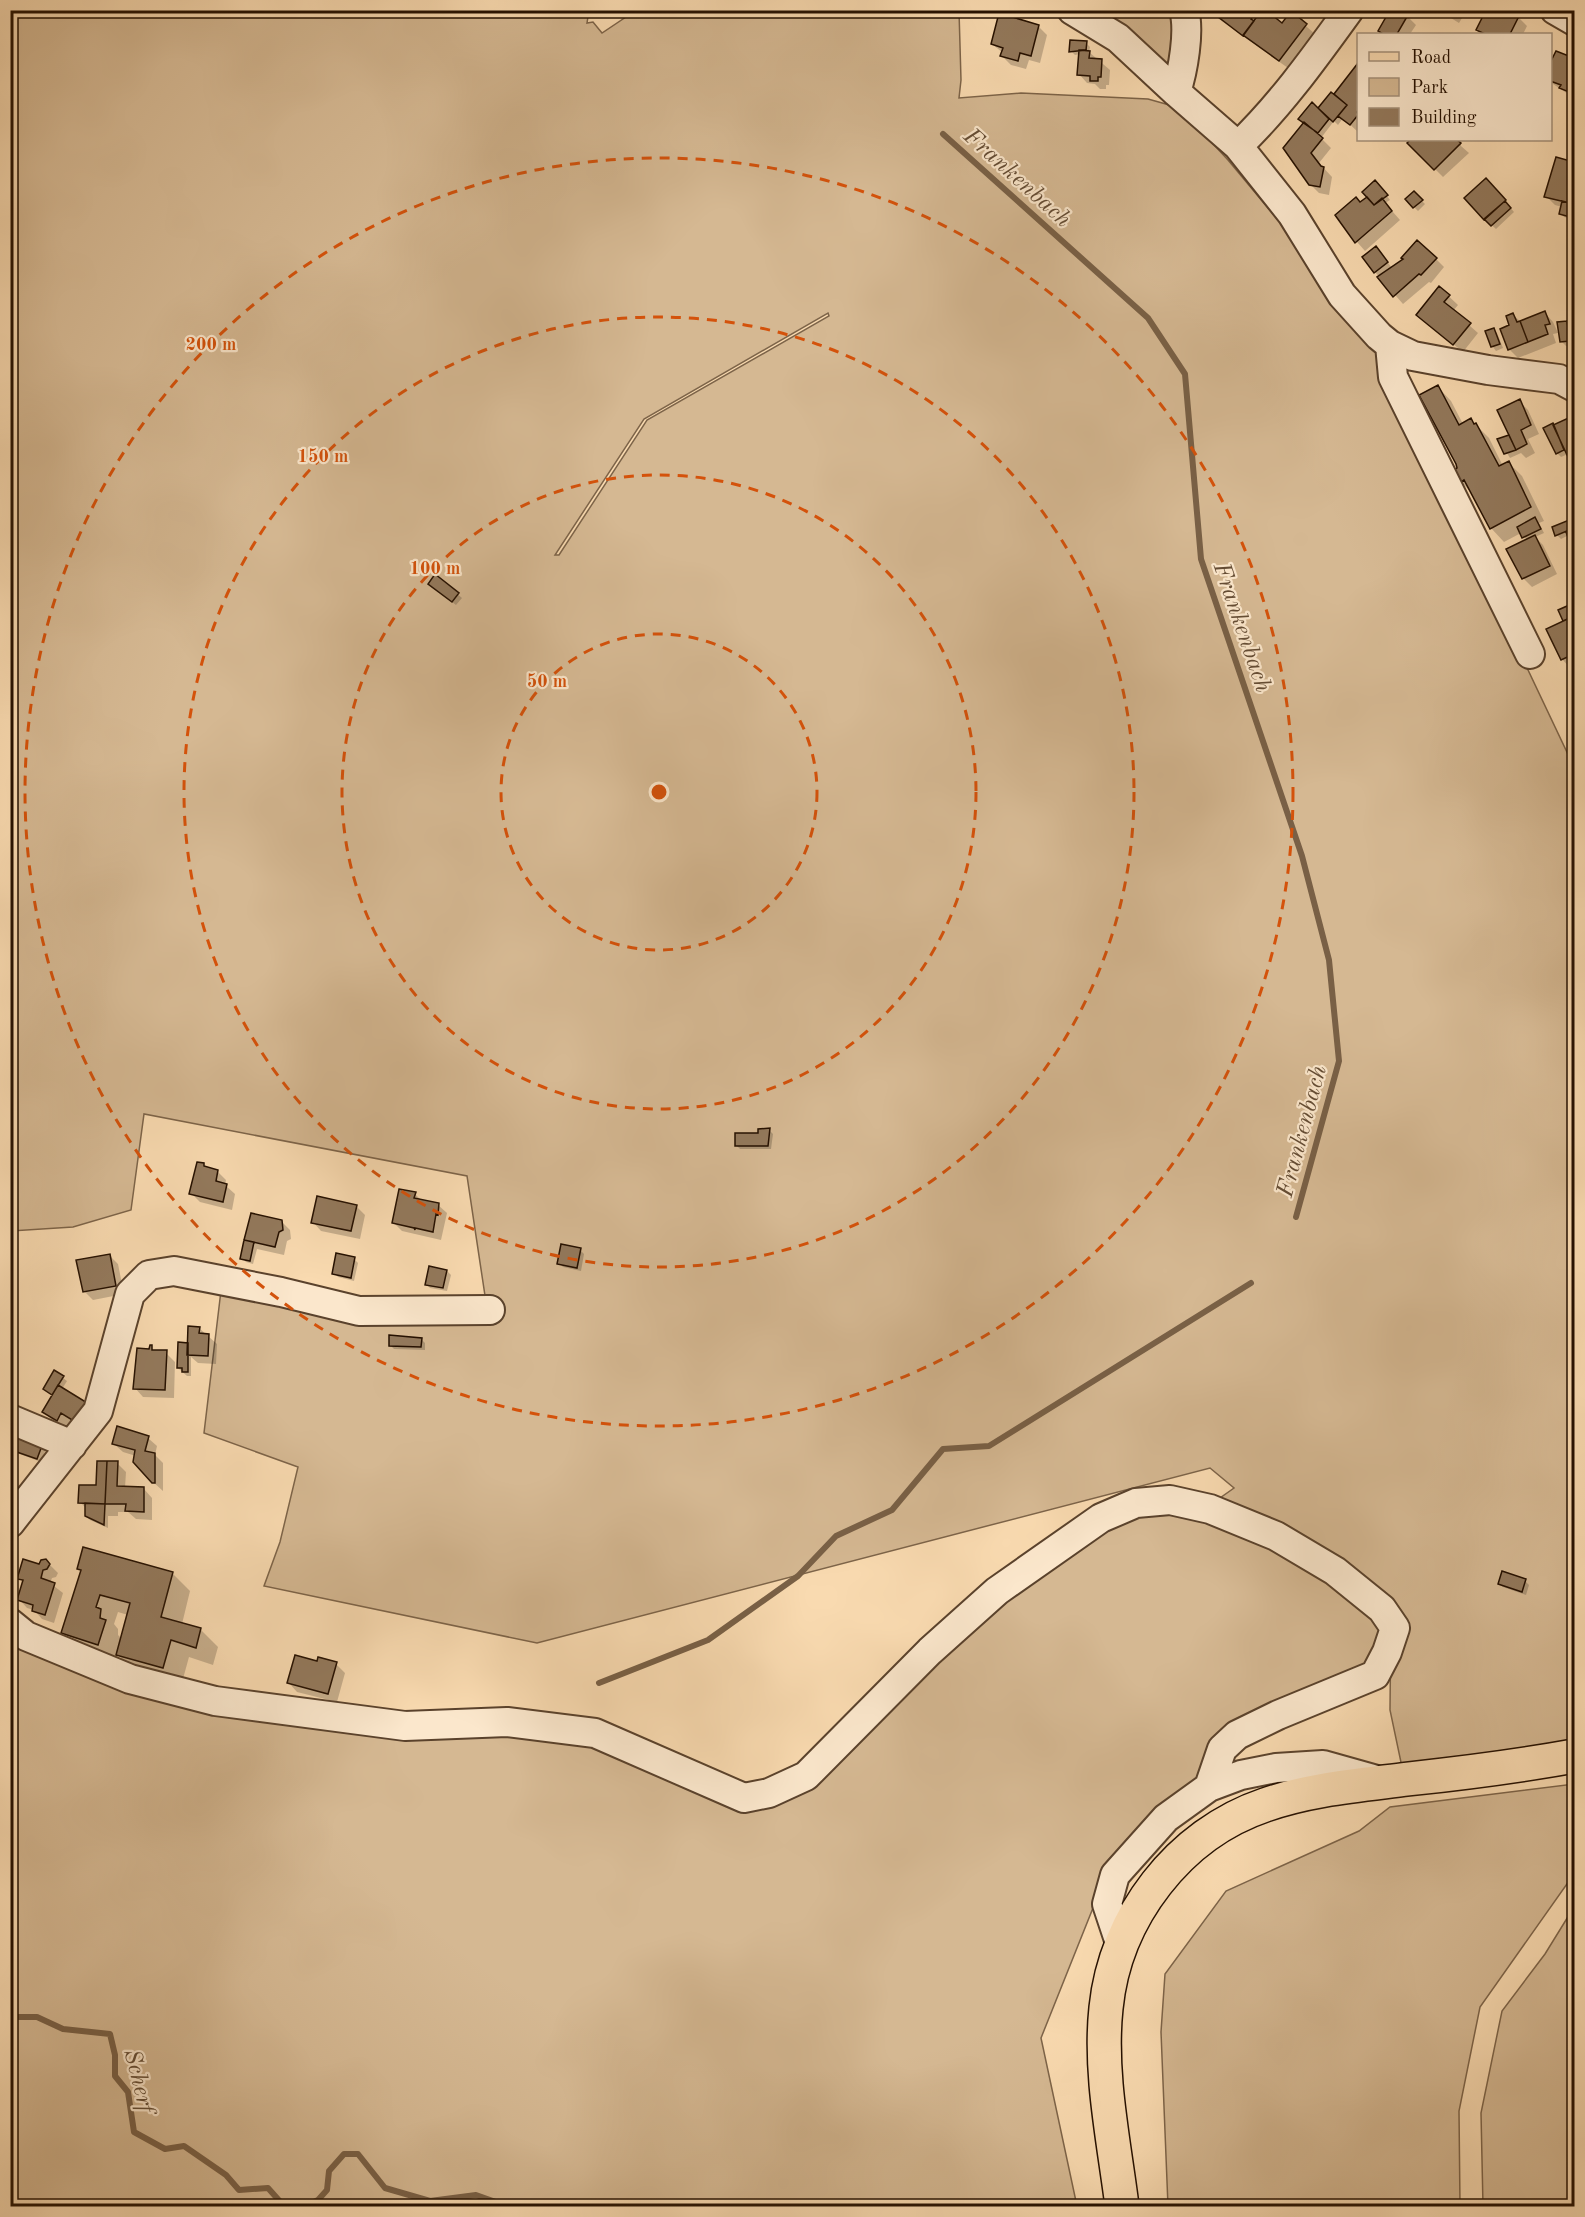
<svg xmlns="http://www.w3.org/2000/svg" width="1585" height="2217" viewBox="0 0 1585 2217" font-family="'Old Standard TT',serif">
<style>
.green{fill:#d5b892;stroke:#7d6449;stroke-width:1.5;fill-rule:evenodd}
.shadow{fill:#0003;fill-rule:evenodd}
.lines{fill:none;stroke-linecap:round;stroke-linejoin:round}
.stream{stroke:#796046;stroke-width:6}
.building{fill:#93795c;stroke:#251000;stroke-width:1.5}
.minor-casing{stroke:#5a422c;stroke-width:32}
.major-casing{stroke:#251000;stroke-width:36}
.minor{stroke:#fbe7cc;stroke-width:28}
.major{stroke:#f9dab0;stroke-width:33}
.ring{fill:none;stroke:#d4520b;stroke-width:3;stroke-dasharray:10 8}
.labels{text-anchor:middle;stroke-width:4.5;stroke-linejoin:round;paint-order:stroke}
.water-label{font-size:24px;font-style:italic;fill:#644c34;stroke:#fbe7cc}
.centre{fill:#d4520b;stroke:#fbe7cc;stroke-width:3}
.ring-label{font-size:18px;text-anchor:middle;font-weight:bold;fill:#d4520b;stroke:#fbe7cc;stroke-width:4.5;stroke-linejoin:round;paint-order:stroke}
</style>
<rect width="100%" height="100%" fill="#f9dab0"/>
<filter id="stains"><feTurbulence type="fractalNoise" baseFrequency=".00333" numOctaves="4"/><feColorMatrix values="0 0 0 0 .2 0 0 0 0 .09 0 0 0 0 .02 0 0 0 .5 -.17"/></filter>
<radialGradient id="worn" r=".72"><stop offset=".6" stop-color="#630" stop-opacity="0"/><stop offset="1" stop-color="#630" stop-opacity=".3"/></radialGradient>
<!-- green -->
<path class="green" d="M 589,10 L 587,23 L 593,22 L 602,33 L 635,11 L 959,11 L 961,80 L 959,98 L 1021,93 L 1148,99 L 1180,108 L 1228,160 L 1343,298 L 1380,358 L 1574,767 L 1574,1749 L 1403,1772 L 1390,1710 L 1391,1611 L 1213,1503 L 1234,1488 L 1210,1468 L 537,1643 L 264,1586 L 280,1542 L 298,1467 L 204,1433 L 222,1282 L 281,1292 L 487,1309 L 467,1176 L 144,1114 L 131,1210 L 73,1227 L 11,1231 L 11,11 ZM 828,313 L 829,316 L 647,420 L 559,555 L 555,555 L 644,419 Z
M 1087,11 L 1181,11 L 1173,79 Z
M 1210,1509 L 1382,1609 L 1387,1652 L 1278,1715 L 1202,1776 L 1107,1873 L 1041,2038 L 1077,2206 L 11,2206 L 11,1631 L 129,1682 L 593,1736 L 771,1795 L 1101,1518 Z
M 1574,1784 L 1574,1874 L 1480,2007 L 1459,2111 L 1460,2206 L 1168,2206 L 1161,2032 L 1165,1974 L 1226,1891 L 1359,1831 L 1390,1807 Z
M 1574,1907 L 1574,2206 L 1483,2206 L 1481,2113 L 1502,2011 L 1545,1954 Z"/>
<!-- shadow -->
<path class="shadow" d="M 1211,10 L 1246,10 L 1257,20 L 1282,25 L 1291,13 L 1315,34 L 1288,68 L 1219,19 Z
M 1423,10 L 1435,10 L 1432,16 Z
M 1438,10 L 1467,10 L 1459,23 Z
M 1505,10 L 1518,17 L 1527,26 L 1523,34 L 1483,34 L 1478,30 Z
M 1407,16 L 1416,25 L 1410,34 L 1383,34 L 1380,31 Z
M 1038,26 L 1047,35 L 1040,63 L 1029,60 L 1026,69 L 1011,65 L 1002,56 L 1003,53 L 992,44 Z
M 1086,43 L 1090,47 L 1089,52 L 1110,70 L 1109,85 L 1106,85 L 1106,89 L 1100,89 L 1095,84 L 1087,83 L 1079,74 L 1080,54 L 1075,55 L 1071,51 Z
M 1556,53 L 1574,60 L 1574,98 L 1550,82 L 1550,67 Z
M 1358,65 L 1358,132 L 1343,118 L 1338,125 L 1334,121 L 1321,138 L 1331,148 L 1319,163 L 1332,177 L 1329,195 L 1319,193 L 1310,184 L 1285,148 L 1332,94 L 1334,96 Z
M 1412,140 L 1461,140 L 1461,146 L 1469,153 L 1443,177 L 1409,143 Z
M 1557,159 L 1574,163 L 1574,220 L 1564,217 L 1560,213 L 1562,207 L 1555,205 L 1546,196 Z
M 1379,186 L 1390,200 L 1385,203 L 1400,220 L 1365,251 L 1350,234 L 1361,204 Z
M 1494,188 L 1514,212 L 1496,229 L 1485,219 Z
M 1414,193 L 1425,204 L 1418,211 L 1407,200 Z
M 1380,252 L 1392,268 L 1436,259 L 1444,267 L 1431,283 L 1429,282 L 1403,304 L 1375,272 Z
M 1440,288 L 1458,305 L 1453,311 L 1478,333 L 1463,352 L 1427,323 Z
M 1545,313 L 1553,322 L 1558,333 L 1553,334 L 1556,343 L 1518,358 L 1509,349 L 1513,315 L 1521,322 Z
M 1574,321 L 1574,344 L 1566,346 L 1562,342 L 1559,323 Z
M 1493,329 L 1497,333 L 1503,348 L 1496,351 L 1493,347 L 1487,332 Z
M 1438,387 L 1451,401 L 1463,424 L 1471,420 L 1489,438 L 1503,466 L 1509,463 L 1522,476 L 1544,521 L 1539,523 L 1544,533 L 1535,537 L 1543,545 L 1557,574 L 1532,587 L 1523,578 L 1527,540 L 1521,533 L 1504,542 L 1491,528 L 1472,493 L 1461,482 Z
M 1519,401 L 1528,410 L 1539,434 L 1528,439 L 1535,453 L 1526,458 L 1521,453 L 1510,458 L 1499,440 L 1513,443 Z
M 1573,418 L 1574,419 L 1574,462 L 1568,454 L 1561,457 L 1557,453 L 1546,429 Z
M 1574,520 L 1574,548 L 1569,535 L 1561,539 L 1557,535 Z
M 436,576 L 462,598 L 456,605 L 434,588 Z
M 1574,604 L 1574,666 L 1570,668 L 1562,659 L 1566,621 L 1560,611 Z
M 769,1130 L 773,1134 L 771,1149 L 740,1149 L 736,1145 Z
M 203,1165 L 207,1169 L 217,1171 L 226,1180 L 225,1185 L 235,1194 L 232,1210 L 200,1202 L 191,1193 Z
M 415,1194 L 422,1201 L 438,1205 L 447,1213 L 441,1240 L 402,1231 L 393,1222 Z
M 356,1206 L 365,1215 L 360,1239 L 321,1231 L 313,1222 Z
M 252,1214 L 281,1221 L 290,1230 L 291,1239 L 287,1241 L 284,1255 L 257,1249 L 253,1264 L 246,1262 L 242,1258 Z
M 580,1250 L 584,1254 L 581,1271 L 563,1267 L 559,1263 Z
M 109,1255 L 118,1264 L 124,1294 L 93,1300 L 84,1291 Z
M 354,1259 L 358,1263 L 354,1281 L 338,1277 L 334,1273 Z
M 447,1271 L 451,1275 L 447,1291 L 430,1288 L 426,1284 Z
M 199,1328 L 217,1344 L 216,1364 L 198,1363 L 191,1357 L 191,1376 L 187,1376 L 178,1368 Z
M 421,1339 L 425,1343 L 425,1350 L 394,1349 L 390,1345 Z
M 166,1353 L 175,1362 L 174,1398 L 143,1397 L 135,1388 Z
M 55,1372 L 67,1381 L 62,1389 L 87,1431 L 70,1421 L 66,1428 L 52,1420 L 44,1412 L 53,1396 L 45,1389 Z
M 18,1436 L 46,1449 L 41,1462 L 17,1453 L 13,1449 Z
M 148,1438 L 157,1446 L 155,1455 L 163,1463 L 163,1491 L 153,1482 L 136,1456 L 123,1452 L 114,1444 Z
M 117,1463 L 126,1472 L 125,1488 L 144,1489 L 152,1498 L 152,1520 L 136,1519 L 128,1512 L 118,1512 L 118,1516 L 108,1516 L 108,1528 L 90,1520 L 86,1516 L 87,1509 L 80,1502 L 97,1487 Z
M 46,1561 L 58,1573 L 56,1577 L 52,1578 L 50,1583 L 63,1593 L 54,1623 L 42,1619 L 34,1610 L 27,1608 L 19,1599 L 24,1583 L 19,1578 Z
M 79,1568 L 172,1573 L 190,1591 L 182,1624 L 200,1629 L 218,1647 L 213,1665 L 189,1657 L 181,1686 L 136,1673 L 118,1655 L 116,1662 L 81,1651 L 63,1633 L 82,1571 ZM 118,1612 L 128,1615 L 122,1639 L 118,1635 L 118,1629 L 114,1624 Z
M 1525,1581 L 1529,1585 L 1526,1595 L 1503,1587 L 1499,1584 Z
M 336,1664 L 345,1673 L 337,1702 L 297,1692 L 289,1683 Z"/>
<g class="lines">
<!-- stream -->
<path class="stream" d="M 943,134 L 1148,318 L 1185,374 L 1201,559 L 1302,856 L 1329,960 L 1339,1061 L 1296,1217
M 599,1683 L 708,1640 L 798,1576 L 836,1536 L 892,1510 L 943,1449 L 989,1446 L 1251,1283
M 10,2017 L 37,2017 L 63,2029 L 110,2034 L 115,2055 L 115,2076 L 128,2092 L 134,2132 L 165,2149 L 184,2146 L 226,2175 L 239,2190 L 268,2188 L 284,2206
M 306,2206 L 318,2200 L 327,2190 L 329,2171 L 344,2154 L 358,2154 L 385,2188 L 430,2201 L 476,2195 L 507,2206"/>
</g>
<!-- building -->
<path class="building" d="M 1209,10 L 1248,10 L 1254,15 L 1251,19 L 1254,21 L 1243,36 Z
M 1262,10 L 1266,10 L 1282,23 L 1291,11 L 1307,24 L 1279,61 L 1243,35 Z
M 1390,10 L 1400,10 L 1408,15 L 1397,34 L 1383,34 L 1378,31 Z
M 1486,10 L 1508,10 L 1519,16 L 1510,34 L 1485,34 L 1476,30 Z
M 999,13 L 1039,25 L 1031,56 L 1020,53 L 1018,61 L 1000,56 L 1003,48 L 991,44 Z
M 1070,40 L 1087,41 L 1086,50 L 1069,52 Z
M 1079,50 L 1090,51 L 1089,58 L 1102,59 L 1101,77 L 1098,77 L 1098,81 L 1090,81 L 1090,76 L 1077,75 Z
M 1556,51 L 1574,58 L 1574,94 L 1559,88 L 1561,85 L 1550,81 L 1550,63 Z
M 1358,63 L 1358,110 L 1357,112 L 1358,115 L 1350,125 L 1338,116 L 1347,105 L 1334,94 Z
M 1331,92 L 1347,105 L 1333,122 L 1318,108 Z
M 1312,102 L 1329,119 L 1318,133 L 1298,119 Z
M 1304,122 L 1323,138 L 1311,153 L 1321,166 L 1324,167 L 1320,187 L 1309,185 L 1283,148 Z
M 1410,140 L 1457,140 L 1461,143 L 1434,170 L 1407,143 Z
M 1556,157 L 1574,162 L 1574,204 L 1544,197 Z
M 1486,178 L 1506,200 L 1484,220 L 1464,198 Z
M 1375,180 L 1388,195 L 1374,205 L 1362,192 Z
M 1414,191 L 1423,200 L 1413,208 L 1405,199 Z
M 1356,197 L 1360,202 L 1367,197 L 1374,205 L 1382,198 L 1392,211 L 1355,243 L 1335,215 Z
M 1505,201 L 1511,208 L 1491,226 L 1484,219 Z
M 1562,201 L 1574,204 L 1574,218 L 1559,214 Z
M 1417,240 L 1437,258 L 1421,275 L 1419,274 L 1393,297 L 1377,277 L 1403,259 L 1401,258 Z
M 1376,246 L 1388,262 L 1374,273 L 1362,257 Z
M 1439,286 L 1450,295 L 1444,302 L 1471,323 L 1453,345 L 1416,315 Z
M 1545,311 L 1550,324 L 1545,325 L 1548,334 L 1528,342 L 1520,321 Z
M 1513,313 L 1517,322 L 1520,321 L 1528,342 L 1508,350 L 1500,329 L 1509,325 L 1506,316 Z
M 1574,320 L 1574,340 L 1570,341 L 1567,321 Z
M 1567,321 L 1570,341 L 1560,342 L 1557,322 Z
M 1494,328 L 1500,344 L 1491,347 L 1485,331 Z
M 1438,385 L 1459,425 L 1471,418 L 1474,424 L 1476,423 L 1499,466 L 1509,461 L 1531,507 L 1490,529 L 1464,480 L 1460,483 L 1453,471 L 1457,468 L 1456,464 L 1419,395 Z
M 1520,399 L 1531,425 L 1521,430 L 1527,444 L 1516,450 L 1497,410 Z
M 1573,416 L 1574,454 L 1568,457 L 1553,425 Z
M 1553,423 L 1564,450 L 1556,454 L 1543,428 Z
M 1509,435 L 1516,450 L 1504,454 L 1497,439 Z
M 1535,517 L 1541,529 L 1522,538 L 1517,527 Z
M 1574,518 L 1574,528 L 1555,536 L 1552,527 Z
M 1574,528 L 1574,552 L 1566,532 Z
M 1535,535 L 1550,566 L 1522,579 L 1506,549 Z
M 435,574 L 459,593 L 452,602 L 428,584 Z
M 1574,603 L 1574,616 L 1563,621 L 1558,610 Z
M 1574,616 L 1574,654 L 1561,660 L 1546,629 Z
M 770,1128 L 768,1146 L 735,1146 L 735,1133 L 758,1133 L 758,1129 Z
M 197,1162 L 204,1163 L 204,1166 L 218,1170 L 216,1181 L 227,1184 L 223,1202 L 189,1194 Z
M 399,1189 L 416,1192 L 414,1198 L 439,1203 L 438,1215 L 436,1214 L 433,1232 L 415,1228 L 415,1230 L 414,1228 L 392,1223 Z
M 317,1196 L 357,1205 L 351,1231 L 311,1223 Z
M 251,1213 L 282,1220 L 283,1230 L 279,1232 L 275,1247 L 244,1240 Z
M 244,1240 L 254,1242 L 250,1261 L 240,1259 Z
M 561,1244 L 581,1248 L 577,1268 L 557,1264 Z
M 336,1253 L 355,1257 L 351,1278 L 332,1274 Z
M 110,1254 L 116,1286 L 83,1292 L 76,1260 Z
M 429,1266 L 447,1270 L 443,1288 L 425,1285 Z
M 188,1326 L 200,1327 L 199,1333 L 209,1334 L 208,1356 L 187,1355 Z
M 389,1335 L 422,1338 L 421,1347 L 389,1346 Z
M 178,1342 L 188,1343 L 188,1372 L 182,1372 L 182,1368 L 177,1368 Z
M 150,1345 L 152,1345 L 152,1350 L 167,1350 L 165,1390 L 133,1389 L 137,1348 L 149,1349 Z
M 54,1370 L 64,1376 L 52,1395 L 43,1389 Z
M 58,1385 L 89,1404 L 77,1423 L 61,1413 L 57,1421 L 42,1412 Z
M 117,1426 L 149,1436 L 145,1451 L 155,1453 L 155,1483 L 152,1483 L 133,1462 L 135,1450 L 112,1444 Z
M 17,1434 L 43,1443 L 37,1459 L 11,1450 Z
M 97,1461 L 107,1461 L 105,1504 L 78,1503 L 79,1485 L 96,1485 Z
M 107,1461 L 118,1461 L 117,1486 L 144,1487 L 144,1512 L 125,1511 L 126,1504 L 105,1504 Z
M 85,1503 L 105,1504 L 104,1525 L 85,1516 Z
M 83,1547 L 173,1572 L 161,1617 L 201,1628 L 196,1648 L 171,1640 L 163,1668 L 116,1655 L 130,1603 L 100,1595 L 96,1607 L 101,1609 L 100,1618 L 106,1620 L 98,1645 L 61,1633 L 81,1570 L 77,1569 Z
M 23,1559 L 39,1564 L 41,1560 L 46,1559 L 50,1564 L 47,1569 L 43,1570 L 41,1578 L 55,1583 L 45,1615 L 32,1611 L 33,1605 L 17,1600 L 23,1580 L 17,1579 Z
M 1502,1571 L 1526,1579 L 1522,1592 L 1498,1584 Z
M 295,1655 L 317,1661 L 318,1657 L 337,1662 L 328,1694 L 287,1683 Z"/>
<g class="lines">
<!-- minor casing -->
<g class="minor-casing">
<path id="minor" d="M 1072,10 L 1118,38 L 1176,92 L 1238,146 L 1292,214 L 1342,295 L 1379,336 L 1390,345 L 1413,356 L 1488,370 L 1559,379 L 1574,387
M 1555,10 L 1574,21
M 1176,92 C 1183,71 1190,31 1184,10
M 1238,146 C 1280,106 1315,57 1349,10
M 1390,345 L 1393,377 L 1530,654
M 10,1419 L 72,1445
M 10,1523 L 98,1411 L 130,1294 L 149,1275 L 174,1271 L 281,1292 L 359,1311 L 490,1310
M 10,1623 L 26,1636 L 130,1679 L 215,1701 L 405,1726 L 507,1722 L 595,1733 L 744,1798 L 769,1793 L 806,1776 L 930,1651 L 997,1591 L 1101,1518 L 1136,1503 L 1170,1500 L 1210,1509 L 1276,1536 L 1335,1571 L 1382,1609 L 1395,1628 L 1387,1652 L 1375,1675 L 1278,1715 L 1237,1735 L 1222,1749 L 1209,1787
M 1121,1946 L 1107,1904 L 1115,1875 L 1166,1818 L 1209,1787 L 1241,1775 L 1276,1768 L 1323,1765 L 1380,1781"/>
</g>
<!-- major casing -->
<g class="major-casing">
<path id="major" d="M 1122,2206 C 1114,2142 1099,2073 1106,2008 C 1115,1917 1179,1834 1265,1805 C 1310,1789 1361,1785 1408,1779 C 1464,1773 1519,1766 1574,1756"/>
</g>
<!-- minor -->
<use href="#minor" class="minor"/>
<!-- major -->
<use href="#major" class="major"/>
</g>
<!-- distance rings -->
<g class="ring">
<circle cx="659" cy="792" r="158"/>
<circle cx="659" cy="792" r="317"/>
<circle cx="659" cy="792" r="475"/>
<circle cx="659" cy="792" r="634"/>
</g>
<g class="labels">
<!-- water labels -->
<g class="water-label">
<text transform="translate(1018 177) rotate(42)" y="8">Frankenbach</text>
<text transform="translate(1243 627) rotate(71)" y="8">Frankenbach</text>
<text transform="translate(1301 1131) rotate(-75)" y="8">Frankenbach</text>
<text transform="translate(140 2081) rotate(76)" y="8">Scherf</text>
</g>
</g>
<circle cx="659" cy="792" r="9" class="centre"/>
<g class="ring-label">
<text x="211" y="350">200 m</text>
<text x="323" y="462">150 m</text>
<text x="435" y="574">100 m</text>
<text x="547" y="687">50 m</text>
</g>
<!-- margin -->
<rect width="1585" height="2217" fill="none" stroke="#f9dab0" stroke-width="36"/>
<rect x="12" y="12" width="1561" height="2193" fill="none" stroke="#251000" stroke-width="3"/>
<rect x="18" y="18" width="1549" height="2181" fill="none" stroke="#251000" stroke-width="1.5"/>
<!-- legend -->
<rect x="1357" y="33" width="195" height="108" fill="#fbe7cc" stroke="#a5917a" stroke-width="1.5"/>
<rect x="1369" y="52" width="30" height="9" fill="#f9dab0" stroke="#a5917a" stroke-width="1.5"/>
<text x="1411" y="63" font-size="18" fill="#251000">Road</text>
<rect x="1369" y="78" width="30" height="18" fill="#d5b892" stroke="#a5917a" stroke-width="1.5"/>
<text x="1411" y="93" font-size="18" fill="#251000">Park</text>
<rect x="1369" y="108" width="30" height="18" fill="#93795c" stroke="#a5917a" stroke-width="1.5"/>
<text x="1411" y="123" font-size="18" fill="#251000">Building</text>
<rect width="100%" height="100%" filter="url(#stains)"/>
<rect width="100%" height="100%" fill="url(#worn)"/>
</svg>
